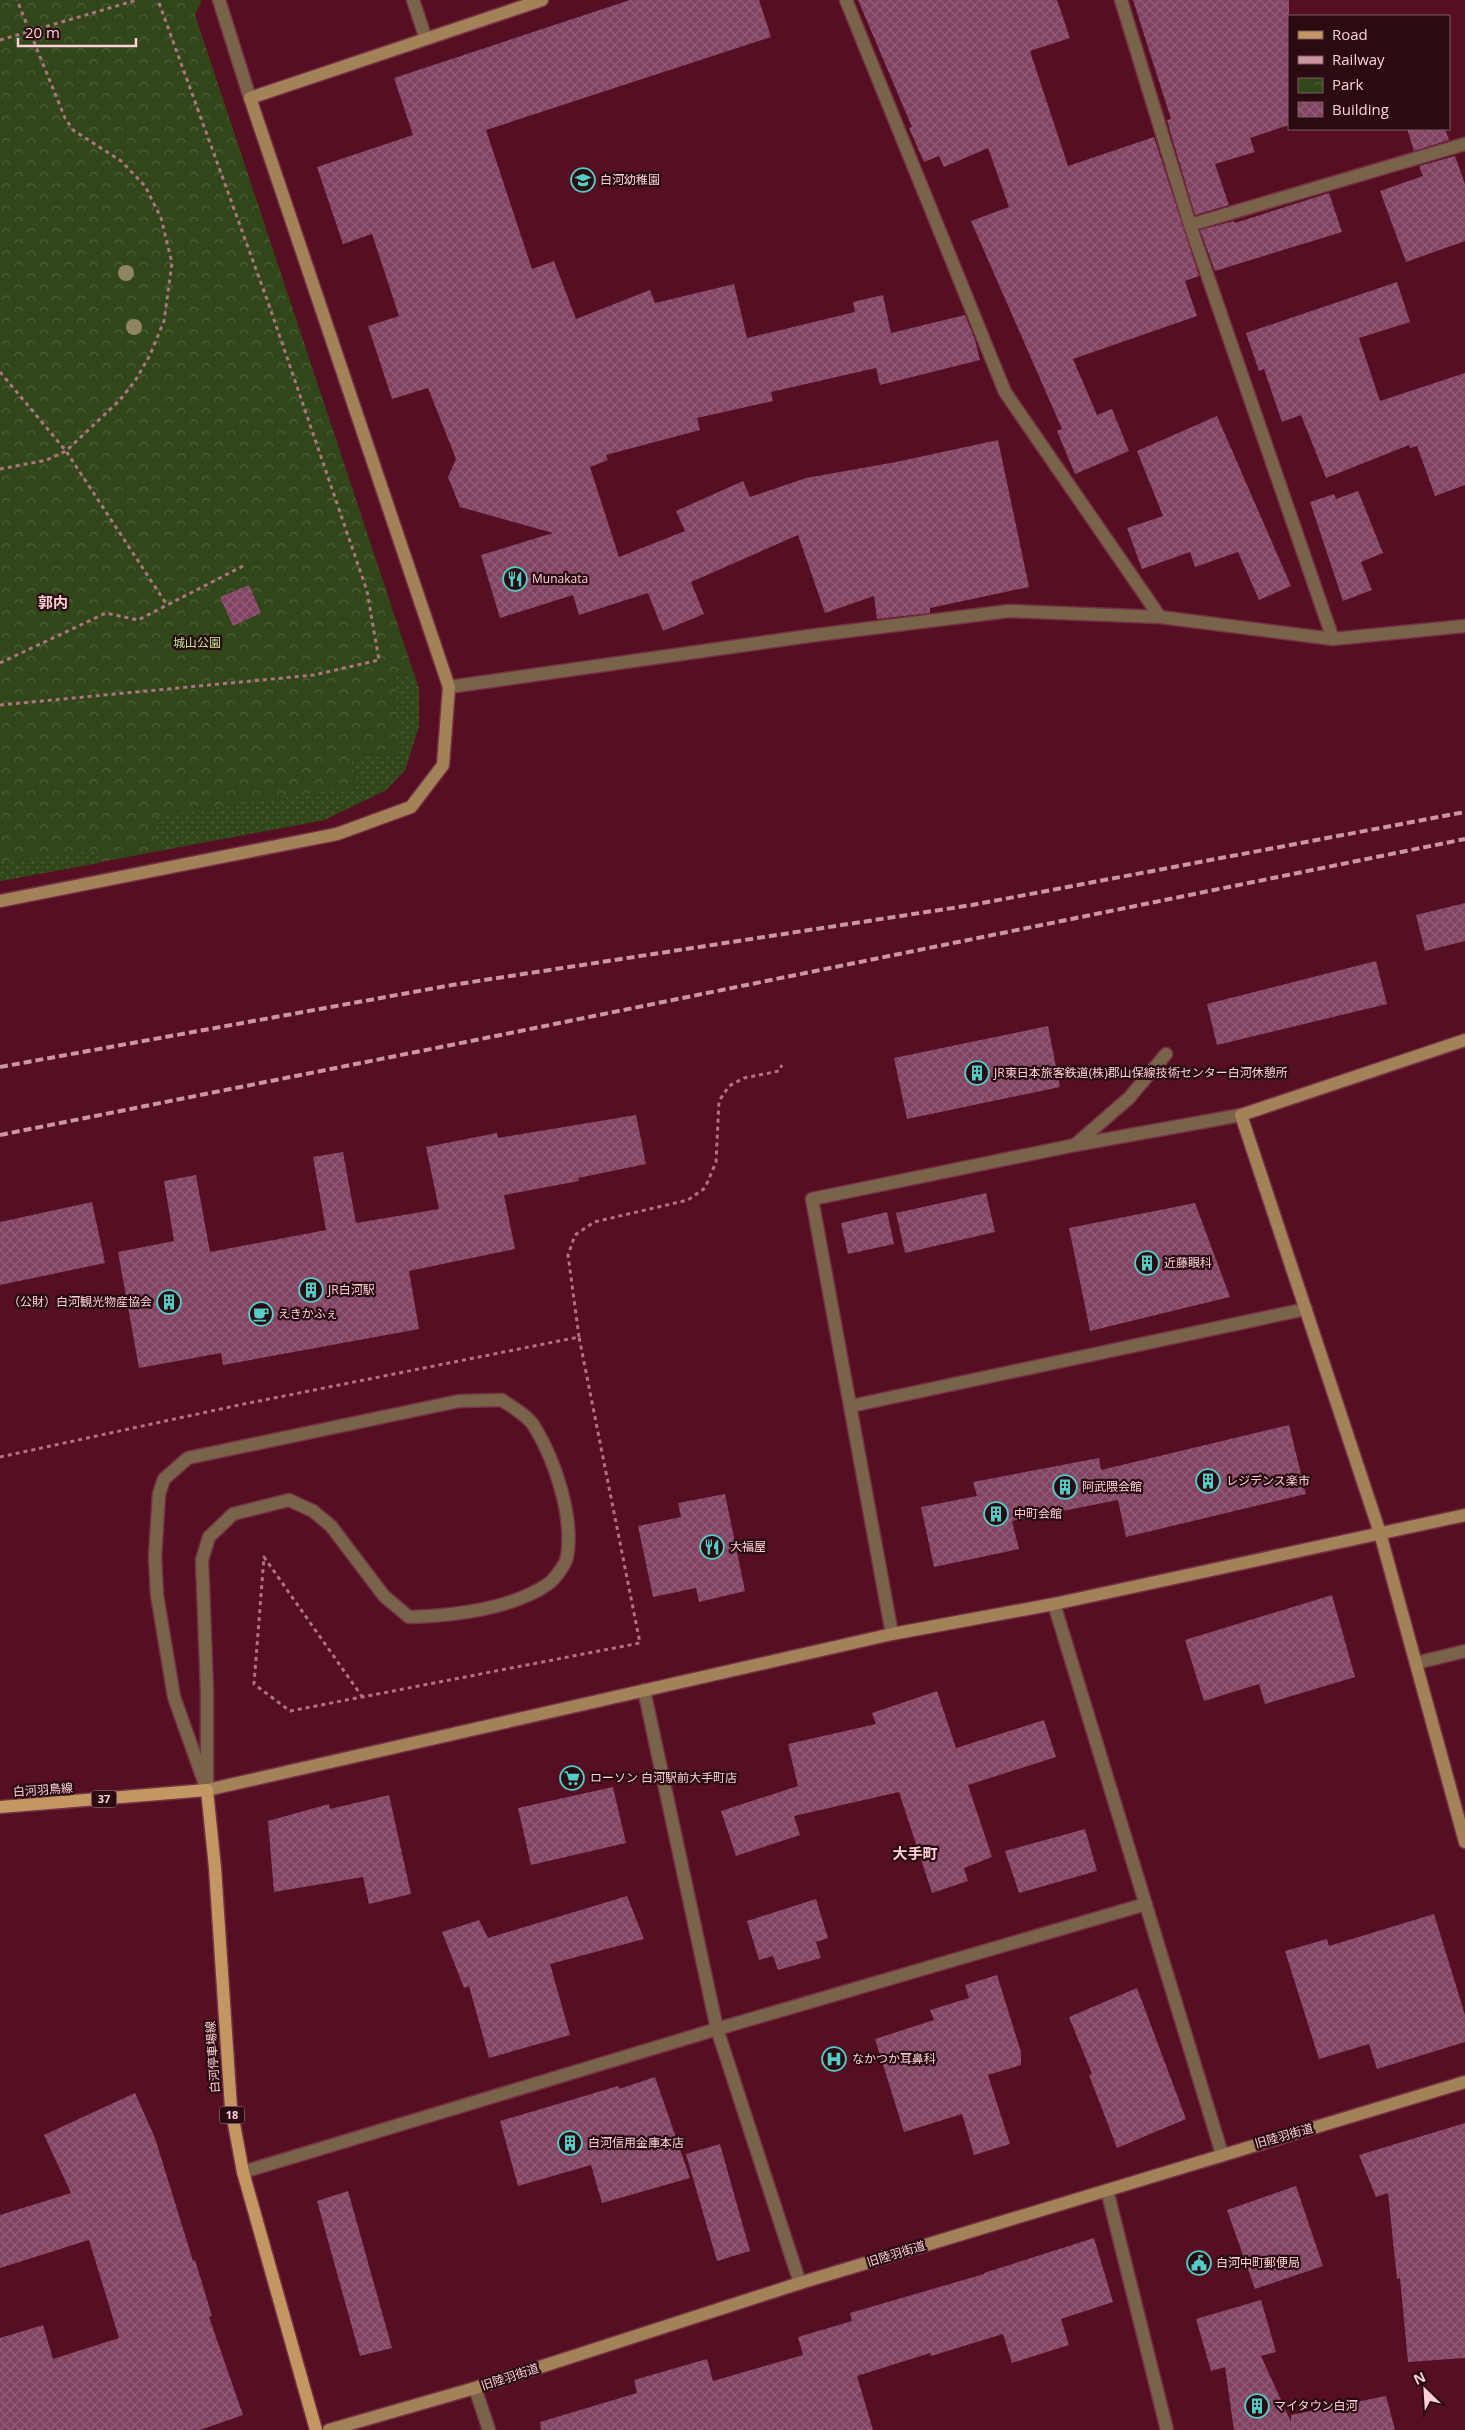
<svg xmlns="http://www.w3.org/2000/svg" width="1465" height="2430" viewBox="0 0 1465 2430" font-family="'Open Sans','Noto Sans JP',sans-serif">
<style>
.park{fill:url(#park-crowns)}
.garden{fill:url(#garden-dots)}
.building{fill:url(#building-cross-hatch)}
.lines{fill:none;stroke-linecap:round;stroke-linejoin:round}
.lane-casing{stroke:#743242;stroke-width:15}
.street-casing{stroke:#743242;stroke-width:15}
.secondary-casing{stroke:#743242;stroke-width:15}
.primary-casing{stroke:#743242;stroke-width:15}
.path{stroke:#ae7581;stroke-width:3;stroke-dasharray:4 4;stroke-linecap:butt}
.lane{stroke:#79644b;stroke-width:12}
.street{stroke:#79644b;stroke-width:12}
.secondary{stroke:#a38159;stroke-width:12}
.primary{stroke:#c39763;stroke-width:12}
.rail{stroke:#cb969f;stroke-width:4;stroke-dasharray:8 4;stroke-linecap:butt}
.tree{fill:#8e8660}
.labels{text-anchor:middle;stroke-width:4.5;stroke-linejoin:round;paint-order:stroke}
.shield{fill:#290b11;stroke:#bd959a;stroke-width:1}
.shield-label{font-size:11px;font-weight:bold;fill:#fdd0d5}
.poi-label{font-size:12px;fill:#fdd0d5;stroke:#290b11;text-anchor:start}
.park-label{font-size:12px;fill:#bce892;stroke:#290b11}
.street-label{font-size:12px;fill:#fdd0d5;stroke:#290b11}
.quarter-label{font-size:15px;font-weight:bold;fill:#fdd0d5;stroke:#290b11}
</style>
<defs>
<pattern id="park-crowns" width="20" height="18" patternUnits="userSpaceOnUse" patternTransform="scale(1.25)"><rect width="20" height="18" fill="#31471a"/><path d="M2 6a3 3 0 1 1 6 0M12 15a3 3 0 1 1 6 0" fill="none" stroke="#50603a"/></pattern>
<pattern id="garden-dots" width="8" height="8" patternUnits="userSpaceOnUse" patternTransform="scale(1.25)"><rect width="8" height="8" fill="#31471a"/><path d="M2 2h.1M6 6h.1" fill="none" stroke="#50603a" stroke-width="1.8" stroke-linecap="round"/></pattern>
<pattern id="building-cross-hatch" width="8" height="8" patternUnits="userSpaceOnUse" patternTransform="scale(1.25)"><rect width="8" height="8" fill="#804361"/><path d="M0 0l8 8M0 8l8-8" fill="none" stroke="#935d77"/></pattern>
</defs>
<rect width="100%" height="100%" fill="#560f22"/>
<!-- park -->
<path class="park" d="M 0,0 L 202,0 L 195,15 L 419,689 L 419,726 L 405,770 L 386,790 L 324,820 L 0,881 Z"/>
<!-- garden -->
<path class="garden" d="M 414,673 L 419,689 L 419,726 L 405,770 L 386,790 L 324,820 L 158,850 L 153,817 L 356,787 L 352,761 L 401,752 L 394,676 Z
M 97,850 L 99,863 L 0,881 L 0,863 Z"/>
<!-- building -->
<path class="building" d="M 630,0 L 759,0 L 771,37 L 486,130 L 532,269 L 554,261 L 576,319 L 650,290 L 655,303 L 734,284 L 747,338 L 855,312 L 853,302 L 883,295 L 891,333 L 965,315 L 975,340 L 980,360 L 880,385 L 876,368 L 771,392 L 773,401 L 697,418 L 700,430 L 606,455 L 608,460 L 590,467 L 619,557 L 685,531 L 676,511 L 743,481 L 750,497 L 806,478 L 896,462 L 998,440 L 1029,587 L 930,608 L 930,613 L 877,619 L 874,596 L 825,613 L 798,535 L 691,582 L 704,614 L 663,631 L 648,593 L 579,615 L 573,595 L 500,618 L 481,555 L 553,533 L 460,507 L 448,477 L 456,459 L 428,388 L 392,399 L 368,326 L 399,316 L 372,234 L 343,244 L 317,167 L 413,135 L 394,78 Z
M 858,0 L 1057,0 L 1070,38 L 1030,51 L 1068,166 L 1154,137 L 1199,276 L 1185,281 L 1197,316 L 1073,359 L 1097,415 L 1112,409 L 1129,451 L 1075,474 L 1057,431 L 1062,429 L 971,221 L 1009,207 L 988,148 L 944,167 L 939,156 L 924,162 L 909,128 L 912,127 Z
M 1133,0 L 1289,0 L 1289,125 L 1250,138 L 1255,152 L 1215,164 L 1229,205 L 1195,215 L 1170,131 L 1167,120 L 1171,119 Z
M 1407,129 L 1445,129 L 1449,140 L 1414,151 Z
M 1455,156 L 1465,184 L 1465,241 L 1406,262 L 1380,191 L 1423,176 L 1419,166 Z
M 1329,193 L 1342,232 L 1215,271 L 1200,230 L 1234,221 L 1235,223 Z
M 1397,282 L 1410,322 L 1359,338 L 1380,401 L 1465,373 L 1465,485 L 1435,496 L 1417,446 L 1410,448 L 1409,445 L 1326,478 L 1301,415 L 1282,422 L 1264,369 L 1259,371 L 1246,333 Z
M 1217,416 L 1291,586 L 1259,600 L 1238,552 L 1195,567 L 1190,552 L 1142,569 L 1127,528 L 1163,516 L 1137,451 Z
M 1358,491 L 1383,553 L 1361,562 L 1372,590 L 1343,601 L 1310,502 L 1334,494 L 1336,499 Z
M 249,585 L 261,613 L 233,626 L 220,597 Z
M 1465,903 L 1465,941 L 1425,951 L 1416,915 Z
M 1376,961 L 1387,1004 L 1217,1045 L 1207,1004 Z
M 1048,1026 L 1060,1087 L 907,1119 L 894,1058 Z
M 636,1115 L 646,1164 L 578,1178 L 579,1181 L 504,1195 L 515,1249 L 409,1271 L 419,1329 L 223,1365 L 221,1353 L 139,1368 L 118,1252 L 174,1241 L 164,1181 L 196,1175 L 210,1252 L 326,1230 L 313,1157 L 343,1152 L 356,1223 L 439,1209 L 426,1147 L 497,1133 L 498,1138 Z
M 986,1193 L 995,1232 L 905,1253 L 896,1213 Z
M 92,1202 L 105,1263 L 0,1285 L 0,1222 Z
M 1195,1203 L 1230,1297 L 1090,1331 L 1069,1228 Z
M 887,1212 L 894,1244 L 848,1254 L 841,1223 Z
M 1289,1425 L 1306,1494 L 1126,1537 L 1118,1500 L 1012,1521 L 1019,1549 L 934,1567 L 921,1507 L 977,1496 L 973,1482 L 1099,1458 L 1101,1470 Z
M 725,1494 L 745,1591 L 699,1602 L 696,1588 L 653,1597 L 638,1526 L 681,1517 L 678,1503 Z
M 1332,1595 L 1355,1677 L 1265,1704 L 1259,1684 L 1204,1701 L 1185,1640 Z
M 937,1691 L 956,1748 L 1044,1720 L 1056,1757 L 968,1785 L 992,1857 L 964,1868 L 968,1881 L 932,1893 L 899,1792 L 794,1816 L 800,1835 L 736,1856 L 721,1811 L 798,1786 L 788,1744 L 876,1724 L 872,1713 Z
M 613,1787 L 626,1843 L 531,1865 L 518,1808 Z
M 389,1795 L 411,1894 L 369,1904 L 363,1877 L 274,1892 L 268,1821 L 329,1804 L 330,1809 Z
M 1085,1829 L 1097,1871 L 1019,1893 L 1005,1851 Z
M 627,1896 L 644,1939 L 550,1964 L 570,2035 L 489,2058 L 469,1986 L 464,1988 L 442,1932 L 479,1920 L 488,1938 Z
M 816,1899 L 828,1938 L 816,1942 L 821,1958 L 778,1970 L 773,1956 L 759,1960 L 747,1921 Z
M 1434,1914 L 1465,2015 L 1465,2042 L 1377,2069 L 1369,2044 L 1319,2059 L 1285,1951 L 1327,1939 L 1329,1946 Z
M 997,1975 L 1021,2052 L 1021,2065 L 988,2075 L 1010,2144 L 974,2155 L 962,2114 L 904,2132 L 875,2039 L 934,2020 L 930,2010 L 969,1998 L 965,1985 Z
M 1137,1988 L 1186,2119 L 1117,2148 L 1089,2075 L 1092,2074 L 1069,2017 Z
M 655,2077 L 690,2178 L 602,2203 L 591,2165 L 518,2186 L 500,2121 L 618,2086 L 619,2089 Z
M 135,2093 L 155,2138 L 193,2261 L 195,2260 L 212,2316 L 209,2317 L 243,2415 L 200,2430 L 0,2430 L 0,2338 L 43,2325 L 53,2359 L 119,2338 L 89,2240 L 0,2268 L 0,2215 L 71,2193 L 44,2135 Z
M 1465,2123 L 1465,2358 L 1408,2362 L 1400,2278 L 1397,2279 L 1388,2193 L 1376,2197 L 1359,2155 Z
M 720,2144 L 750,2251 L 717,2261 L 686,2154 Z
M 1296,2186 L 1323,2266 L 1255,2289 L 1227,2210 Z
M 348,2191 L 392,2348 L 360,2356 L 317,2201 Z
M 1094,2238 L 1113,2302 L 1061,2319 L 1069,2345 L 1012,2363 L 1003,2334 L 931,2356 L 930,2353 L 857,2376 L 873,2430 L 541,2430 L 540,2422 L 637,2393 L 634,2380 L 707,2359 L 713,2381 L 803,2355 L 798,2337 L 852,2321 L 850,2313 L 984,2274 L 984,2273 Z
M 1261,2300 L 1276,2352 L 1261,2356 L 1291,2422 L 1291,2415 L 1386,2396 L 1395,2430 L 1234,2430 L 1225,2367 L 1211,2371 L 1196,2319 Z"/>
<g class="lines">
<!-- lane casing -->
<g class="lane-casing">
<path id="lane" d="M 219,0 L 250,98
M 502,1400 C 512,1407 528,1416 534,1426 C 555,1460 574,1517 567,1557 C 566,1564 554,1580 548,1584 C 512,1609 452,1616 409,1617 L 384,1596 L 331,1526 L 313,1511 L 289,1500 L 233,1514 L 209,1537 L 202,1560 L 207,1691 L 207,1790 L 174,1697 L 157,1595 L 155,1557 L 159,1494 L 164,1479 L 188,1458 L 459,1401 Z"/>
</g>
<!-- street casing -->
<g class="street-casing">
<path id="street" d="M 413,0 L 426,39
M 846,0 L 1005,392 L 1160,617
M 1121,0 L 1190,225 L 1333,639
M 1190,225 L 1465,144
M 449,687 L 816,635 L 1009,611 L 1160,617 L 1333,639 L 1465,626
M 1076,1144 L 1129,1098 L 1166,1054
M 851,1406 L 1306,1309
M 1054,1604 L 1222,2154
M 892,1634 L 812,1199 L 1075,1145 L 1241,1115
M 1416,1663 L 1465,1651
M 644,1690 L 717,2029 L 800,2283
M 243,2172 L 717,2029 L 1146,1904
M 1107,2190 L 1167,2430
M 475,2388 L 489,2430"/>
</g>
<!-- secondary casing -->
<g class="secondary-casing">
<path id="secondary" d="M 0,901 L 337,834 L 411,807 L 443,765 L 449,687 L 250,98 L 542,0
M 1465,1040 L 1241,1115 L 1380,1533 L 1465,1842
M 207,1790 L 892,1634 L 1054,1604 L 1465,1515
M 329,2430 L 475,2388 L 800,2283 L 1465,2082"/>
</g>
<!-- primary casing -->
<g class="primary-casing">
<path id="primary" d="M 0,1807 L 207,1790 L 215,1868 L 231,2108 L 243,2172 L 316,2430"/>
</g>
<!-- path -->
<path class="path" d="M 0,40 L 137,0
M 0,372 L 66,451 L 167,605
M 0,469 L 47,460 L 66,451 L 119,401 L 135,381 L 150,355 L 164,321 L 172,263 L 161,218 L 145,186 L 121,161 L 73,130 L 65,118 L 17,0
M 0,663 L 106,613 L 138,620 L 245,565
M 0,705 L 314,675 L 379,660 L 367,591 L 269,305 L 158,0
M 579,1337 L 568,1255 L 575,1235 L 594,1222 L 688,1200 L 705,1188 L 716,1162 L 719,1101 L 729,1086 L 744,1078 L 779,1071 L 782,1065
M 0,1457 L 239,1405 L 579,1337 L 640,1643 L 290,1711 L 254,1684 L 264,1557 L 363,1698"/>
<!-- lane -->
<use href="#lane" class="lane"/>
<!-- street -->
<use href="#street" class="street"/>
<!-- secondary -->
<use href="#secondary" class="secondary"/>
<!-- primary -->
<use href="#primary" class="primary"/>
<!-- rail -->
<path class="rail" d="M 0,1067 L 452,985 L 972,905 L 1465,812
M 0,1135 L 466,1042 L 1465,839"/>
</g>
<!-- trees -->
<g class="tree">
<circle cx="126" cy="273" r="8"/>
<circle cx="134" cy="327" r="8"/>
</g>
<!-- icons -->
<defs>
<g id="school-ring" transform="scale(1.25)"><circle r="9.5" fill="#290b11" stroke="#54cdc7" stroke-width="1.5"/><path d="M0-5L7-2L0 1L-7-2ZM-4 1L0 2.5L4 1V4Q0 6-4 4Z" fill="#54cdc7"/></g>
<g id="restaurant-ring" transform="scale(1.25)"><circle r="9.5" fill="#290b11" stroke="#54cdc7" stroke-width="1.5"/><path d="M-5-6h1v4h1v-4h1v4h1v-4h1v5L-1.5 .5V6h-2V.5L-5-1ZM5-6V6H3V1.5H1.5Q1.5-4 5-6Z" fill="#54cdc7"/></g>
<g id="building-ring" transform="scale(1.25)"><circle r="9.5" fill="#290b11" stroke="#54cdc7" stroke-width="1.5"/><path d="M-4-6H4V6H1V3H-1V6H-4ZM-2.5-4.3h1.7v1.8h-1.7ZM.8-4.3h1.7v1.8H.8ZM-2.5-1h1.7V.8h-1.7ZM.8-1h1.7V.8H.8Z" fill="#54cdc7"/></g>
<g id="cafe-ring" transform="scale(1.25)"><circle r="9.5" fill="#290b11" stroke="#54cdc7" stroke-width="1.5"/><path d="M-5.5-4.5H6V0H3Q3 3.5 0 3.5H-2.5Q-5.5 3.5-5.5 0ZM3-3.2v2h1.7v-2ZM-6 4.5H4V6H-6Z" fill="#54cdc7"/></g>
<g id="supermarket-ring" transform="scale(1.25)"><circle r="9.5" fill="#290b11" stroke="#54cdc7" stroke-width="1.5"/><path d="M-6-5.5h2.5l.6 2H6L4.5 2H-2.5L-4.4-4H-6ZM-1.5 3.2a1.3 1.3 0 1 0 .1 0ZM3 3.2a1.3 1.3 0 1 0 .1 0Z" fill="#54cdc7"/></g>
<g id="hospital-ring" transform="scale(1.25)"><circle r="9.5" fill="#290b11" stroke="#54cdc7" stroke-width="1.5"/><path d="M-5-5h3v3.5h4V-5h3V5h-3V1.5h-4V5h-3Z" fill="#54cdc7"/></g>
<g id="civic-ring" transform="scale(1.25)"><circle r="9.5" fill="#290b11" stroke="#54cdc7" stroke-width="1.5"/><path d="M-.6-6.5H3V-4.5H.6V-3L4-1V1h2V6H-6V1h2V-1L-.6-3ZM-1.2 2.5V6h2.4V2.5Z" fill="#54cdc7"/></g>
</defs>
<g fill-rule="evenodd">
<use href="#school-ring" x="583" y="180"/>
<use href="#restaurant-ring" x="515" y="579"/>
<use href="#building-ring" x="977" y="1073"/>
<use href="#building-ring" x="1147" y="1263"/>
<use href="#building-ring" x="311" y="1290"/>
<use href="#building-ring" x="169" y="1302"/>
<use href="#cafe-ring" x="261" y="1314"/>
<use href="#building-ring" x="1208" y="1481"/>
<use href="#building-ring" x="1065" y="1487"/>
<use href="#building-ring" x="996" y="1514"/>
<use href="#restaurant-ring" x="712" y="1547"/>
<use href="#supermarket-ring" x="572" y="1778"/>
<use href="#hospital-ring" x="834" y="2059"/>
<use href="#building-ring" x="570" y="2143"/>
<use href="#civic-ring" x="1199" y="2263"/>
<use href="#building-ring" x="1257" y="2406"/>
</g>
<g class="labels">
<!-- shield labels -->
<g class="shield">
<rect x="91.5" y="1790.5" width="25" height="17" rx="4"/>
<rect x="219.5" y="2106.5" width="25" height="17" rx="4"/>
</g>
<g class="shield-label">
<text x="104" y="1803">37</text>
<text x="232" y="2119">18</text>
</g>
<!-- poi labels -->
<g class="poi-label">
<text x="600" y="184">白河幼稚園</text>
<text x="532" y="583">Munakata</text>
<text x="994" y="1077">JR東日本旅客鉄道(株)郡山保線技術センター白河休憩所</text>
<text x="1164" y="1267">近藤眼科</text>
<text x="328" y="1294">JR白河駅</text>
<text x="152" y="1306" text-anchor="end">（公財）白河観光物産協会</text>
<text x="278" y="1318">えきかふぇ</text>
<text x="1226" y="1485">レジデンス楽市</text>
<text x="1082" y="1491">阿武隈会館</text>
<text x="1014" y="1518">中町会館</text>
<text x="730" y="1551">大福屋</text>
<text x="590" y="1782">ローソン 白河駅前大手町店</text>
<text x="852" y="2063">なかつか耳鼻科</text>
<text x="588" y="2147">白河信用金庫本店</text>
<text x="1216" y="2267">白河中町郵便局</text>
<text x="1274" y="2410">マイタウン白河</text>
</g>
<!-- park labels -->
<g class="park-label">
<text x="197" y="647">城山公園</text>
</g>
<!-- street labels -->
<g class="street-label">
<text transform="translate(43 1790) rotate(-4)" y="4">白河羽鳥線</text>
<text transform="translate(213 2057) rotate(-94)" y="4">白河停車場線</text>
<text transform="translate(1284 2136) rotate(-16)" y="4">旧陸羽街道</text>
<text transform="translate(896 2254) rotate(-17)" y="4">旧陸羽街道</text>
<text transform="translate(510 2377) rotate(-18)" y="4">旧陸羽街道</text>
</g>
<!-- quarter labels -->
<g class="quarter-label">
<text x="53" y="608">郭内</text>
<text x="915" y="1859">大手町</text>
</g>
</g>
<!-- legend -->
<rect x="1288" y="15" width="162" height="115" fill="#290b11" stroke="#7e5a5f"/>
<rect x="1298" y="31" width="25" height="8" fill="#c39763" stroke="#7e5a5f"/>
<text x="1332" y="40" font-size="15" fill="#fdd0d5">Road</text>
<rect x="1298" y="56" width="25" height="8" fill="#cb969f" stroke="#7e5a5f"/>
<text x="1332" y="65" font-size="15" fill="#fdd0d5">Railway</text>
<rect x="1298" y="78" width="25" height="15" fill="url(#park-crowns)" stroke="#7e5a5f"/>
<text x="1332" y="90" font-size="15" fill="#fdd0d5">Park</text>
<rect x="1298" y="102" width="25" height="15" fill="url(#building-cross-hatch)" stroke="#7e5a5f"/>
<text x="1332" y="115" font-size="15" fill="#fdd0d5">Building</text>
<!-- north arrow -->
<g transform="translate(1425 2390) rotate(335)" stroke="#290b11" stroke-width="4" paint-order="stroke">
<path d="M0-4L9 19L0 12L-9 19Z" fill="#fdd0d5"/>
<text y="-8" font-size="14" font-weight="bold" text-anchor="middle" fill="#fdd0d5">N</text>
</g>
<!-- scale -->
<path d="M18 38v8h118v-8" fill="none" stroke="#fdd0d5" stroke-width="2.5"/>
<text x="25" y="38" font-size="15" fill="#fdd0d5" stroke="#290b11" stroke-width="4" paint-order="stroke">20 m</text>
</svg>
